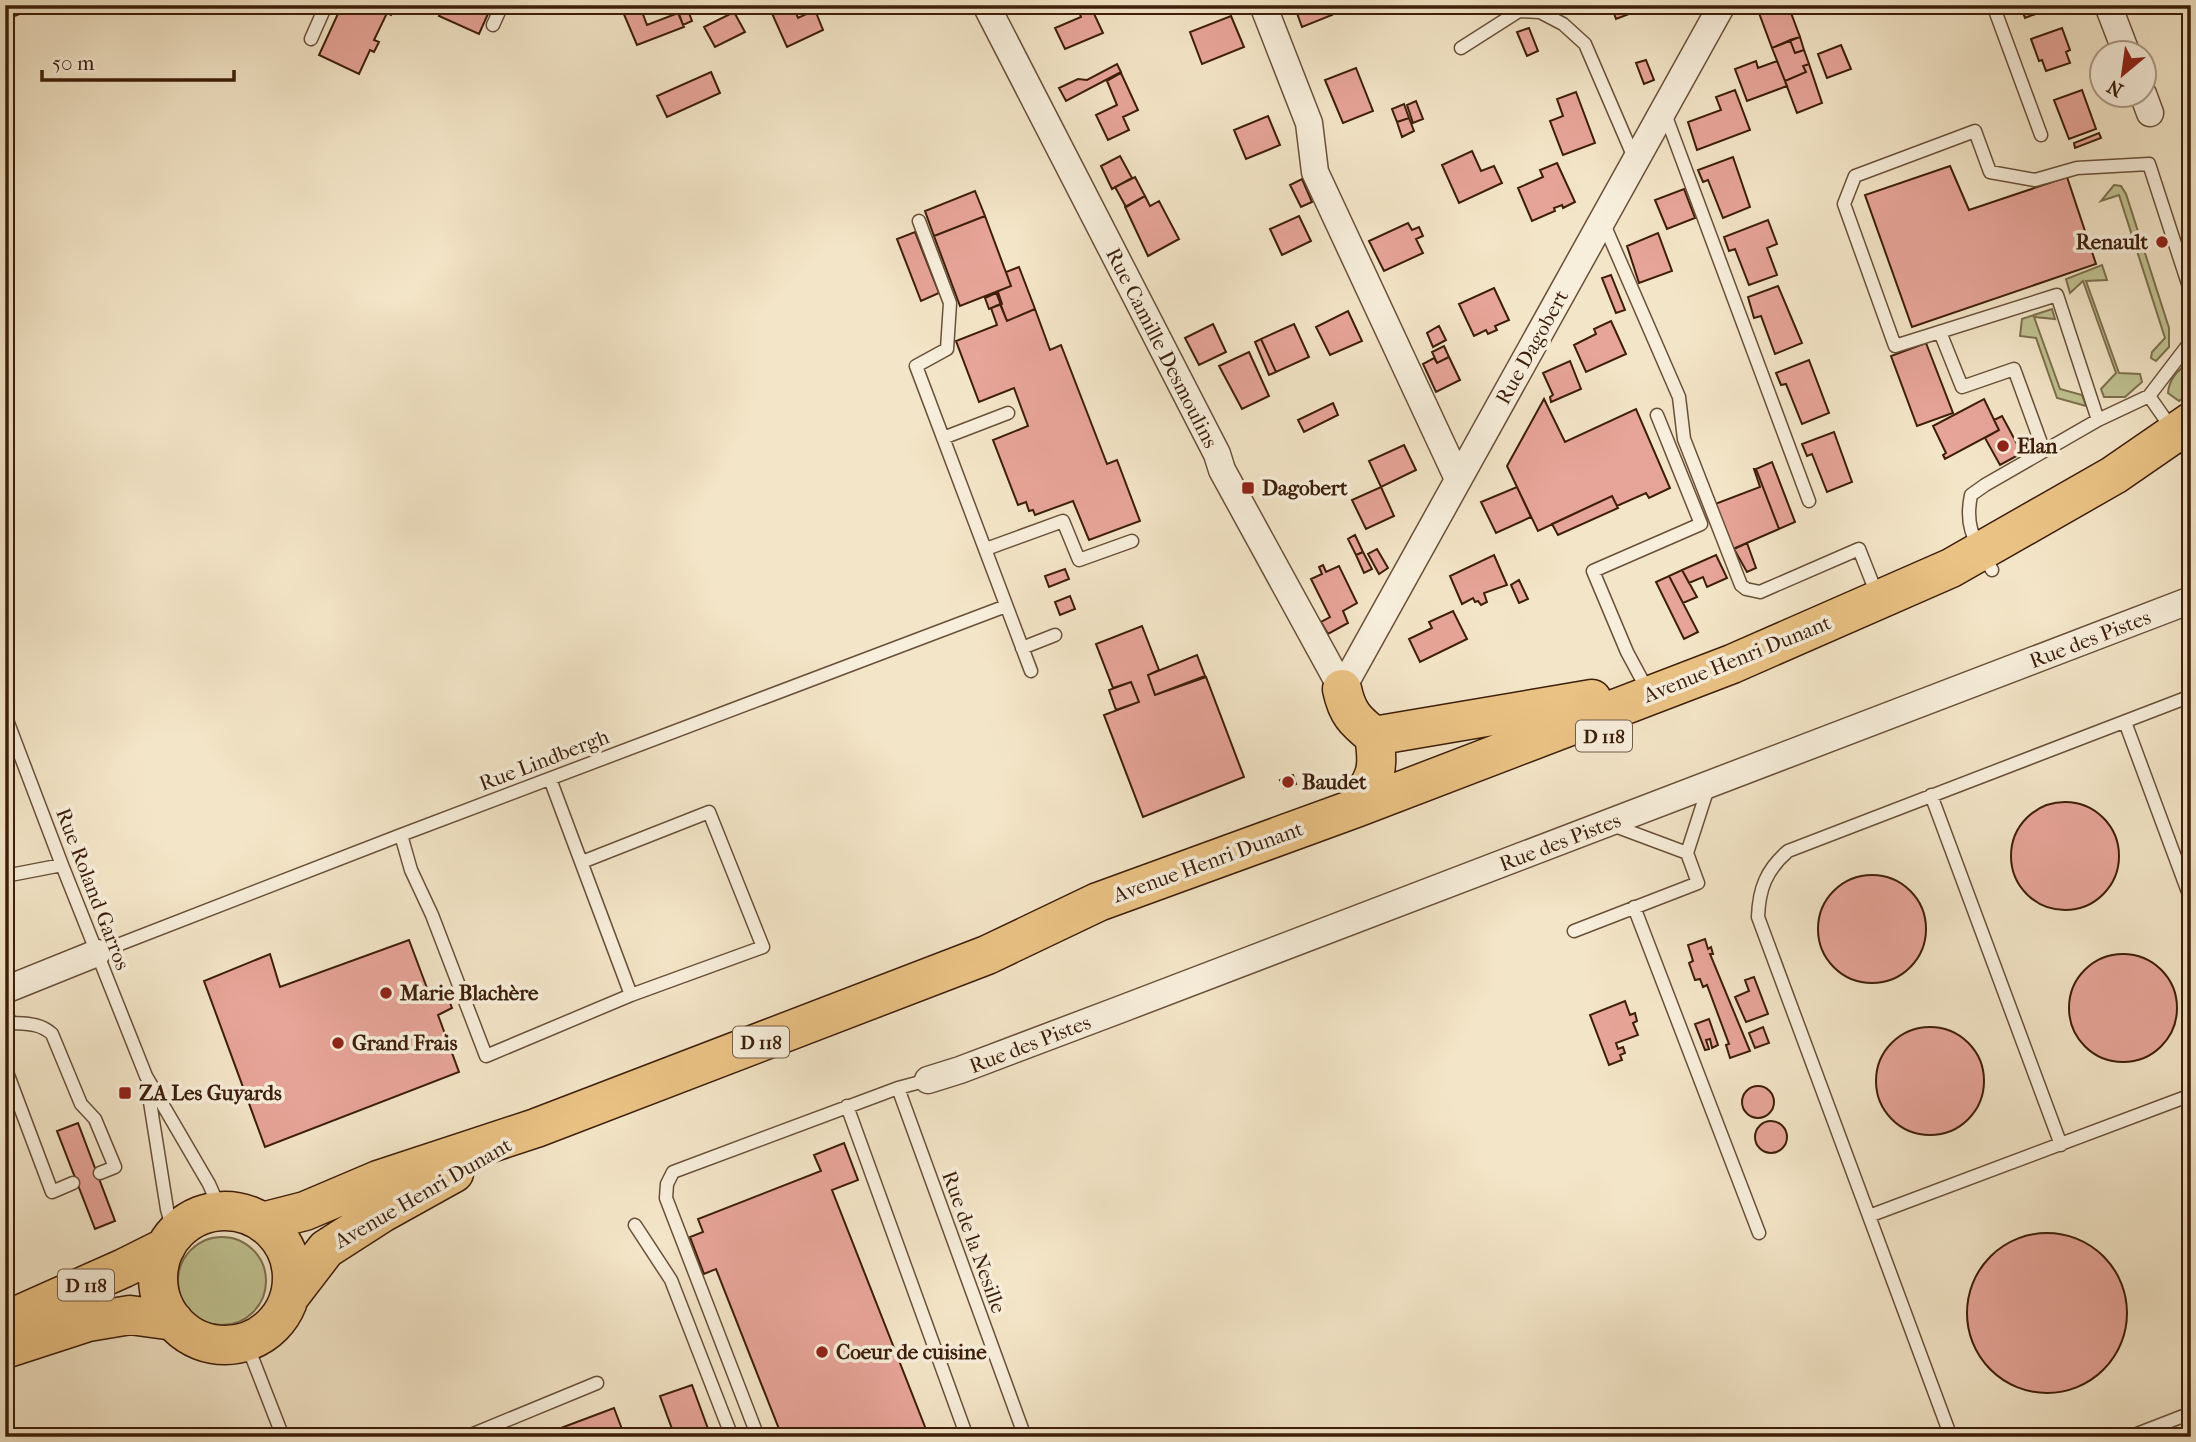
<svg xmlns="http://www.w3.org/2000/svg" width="2196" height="1442" viewBox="0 0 2196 1442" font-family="'IM FELL French Canon',serif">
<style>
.green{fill:#c0c392;stroke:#7e704e;stroke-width:2}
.building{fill:#e7a498;stroke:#3d1e0a;stroke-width:2}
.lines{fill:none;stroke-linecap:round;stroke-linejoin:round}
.service-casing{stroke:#6a5039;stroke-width:15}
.minor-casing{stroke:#6a5039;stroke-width:29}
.primary-casing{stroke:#3d1e0a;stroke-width:41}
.service{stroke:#f7eedb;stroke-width:12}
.minor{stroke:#f7eedb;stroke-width:26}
.primary{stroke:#eac284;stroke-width:38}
.poi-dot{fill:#8f2418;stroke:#f7eedb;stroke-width:2.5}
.labels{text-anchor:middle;stroke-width:7;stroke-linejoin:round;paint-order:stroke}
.shield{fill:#f7eedb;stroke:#755c49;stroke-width:2}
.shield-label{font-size:19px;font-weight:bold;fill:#3d1e0a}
.poi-label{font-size:21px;font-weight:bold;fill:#3d1e0a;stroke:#f7eedb;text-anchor:start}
.street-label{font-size:21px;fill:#3d1e0a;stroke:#f7eedb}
</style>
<rect width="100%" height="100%" fill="#f3e5c7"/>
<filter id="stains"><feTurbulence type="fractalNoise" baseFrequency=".00286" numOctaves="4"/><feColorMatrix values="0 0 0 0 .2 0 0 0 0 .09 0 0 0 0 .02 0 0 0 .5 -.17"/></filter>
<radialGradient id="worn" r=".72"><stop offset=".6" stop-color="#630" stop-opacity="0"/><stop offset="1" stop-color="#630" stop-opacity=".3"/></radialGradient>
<!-- green -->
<path class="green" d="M 2114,185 L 2121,186 L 2126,194 L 2169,328 L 2169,347 L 2156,361 L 2151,358 L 2152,352 L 2165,338 L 2119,195 L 2101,201 Z
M 2102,265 L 2107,280 L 2086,281 L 2119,373 L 2140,374 L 2142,382 L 2125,397 L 2104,397 L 2101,389 L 2116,373 L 2083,281 L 2070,293 L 2066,279 Z
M 2052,309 L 2055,319 L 2034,317 L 2060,389 L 2082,395 L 2086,406 L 2057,398 L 2036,338 L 2020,336 L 2022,319 Z
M 2191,362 L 2191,392 L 2179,401 L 2168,393 C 2169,379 2178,369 2191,362 Z
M178 1281a44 44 0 1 1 88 0a44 44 0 1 1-88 0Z"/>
<!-- building -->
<path class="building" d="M 5,5 L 41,5 L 10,18 Z
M 342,5 L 396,5 L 391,15 L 387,13 L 374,40 L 379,42 L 374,52 L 370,50 L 359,74 L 319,55 Z
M 444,5 L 492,5 L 479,34 L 439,16 Z
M 620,5 L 646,5 L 641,9 L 647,25 L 678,13 L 684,27 L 637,45 Z
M 686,5 L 692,21 L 683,25 L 677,8 Z
M 778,5 L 793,5 L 798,18 L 815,10 L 823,30 L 787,47 L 770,9 Z
M 1080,5 L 1090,5 L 1103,33 L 1065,49 L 1055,28 L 1081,17 L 1077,7 Z
M 1294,5 L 1328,5 L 1332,15 L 1302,27 Z
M 1611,5 L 1644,5 L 1645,8 L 1616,19 Z
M 1756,5 L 1788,5 L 1800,37 L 1772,48 Z
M 2020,5 L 2049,5 L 2051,8 L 2025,18 Z
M 734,12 L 745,32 L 715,47 L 704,27 Z
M 1231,16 L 1244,47 L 1202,64 L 1190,32 Z
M 1529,28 L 1538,51 L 1527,56 L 1517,32 Z
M 2062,28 L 2070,50 L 2066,52 L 2070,63 L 2046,71 L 2042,60 L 2039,61 L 2031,39 Z
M 1800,37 L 1804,50 L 1795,53 L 1790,40 Z
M 1790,40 L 1795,53 L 1804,50 L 1809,64 L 1803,66 L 1806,72 L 1785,81 L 1772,48 Z
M 1841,45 L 1851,69 L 1827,78 L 1818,54 Z
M 1646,60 L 1654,80 L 1644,84 L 1636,63 Z
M 1756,61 L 1758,68 L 1777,61 L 1787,86 L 1747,101 L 1735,69 Z
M 1117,64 L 1121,72 L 1066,101 L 1059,88 L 1078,79 L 1087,80 Z
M 1809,64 L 1822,103 L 1797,113 L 1785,81 L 1806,72 L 1803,66 Z
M 1356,68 L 1373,111 L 1343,123 L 1325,80 Z
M 711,72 L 720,93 L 667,117 L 657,96 Z
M 1121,73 L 1138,110 L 1123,117 L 1129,130 L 1108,140 L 1096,115 L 1117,105 L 1107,81 Z
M 1735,90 L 1750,130 L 1697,150 L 1688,122 L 1721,110 L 1716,97 Z
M 2082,90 L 2096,129 L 2069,139 L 2054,100 Z
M 1576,92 L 1595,143 L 1563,155 L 1550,121 L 1563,116 L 1557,99 Z
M 1416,101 L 1423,119 L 1413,123 L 1407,105 Z
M 1404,104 L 1409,118 L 1397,122 L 1392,109 Z
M 1268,116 L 1280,145 L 1246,159 L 1234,130 Z
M 1409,118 L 1414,131 L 1402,137 L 1397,122 Z
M 2099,133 L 2101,138 L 2075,148 L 2074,143 Z
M 1472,151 L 1481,171 L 1494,166 L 1502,183 L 1459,203 L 1442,165 Z
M 1120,156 L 1132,178 L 1112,189 L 1101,166 Z
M 1733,157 L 1750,207 L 1723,218 L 1708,180 L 1703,182 L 1698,170 Z
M 1557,163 L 1575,202 L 1563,208 L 1562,205 L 1554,208 L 1555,211 L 1532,221 L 1518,188 L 1543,177 L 1540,170 Z
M 1950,166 L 1969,210 L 2067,177 L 2096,264 L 1912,327 L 1865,195 Z
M 1135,177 L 1145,196 L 1126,207 L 1115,187 Z
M 1302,179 L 1312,202 L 1301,207 L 1290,185 Z
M 1684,189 L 1695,218 L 1667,229 L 1655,200 Z
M 975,191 L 985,216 L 934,236 L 925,211 Z
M 1145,196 L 1150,206 L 1159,201 L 1179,239 L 1148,256 L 1125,207 Z
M 985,216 L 1011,286 L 960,306 L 934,236 Z
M 1299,216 L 1311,241 L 1282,255 L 1270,229 Z
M 1768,220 L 1777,244 L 1767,248 L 1777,275 L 1749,285 L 1735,249 L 1729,251 L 1724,237 Z
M 1408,223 L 1412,230 L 1419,227 L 1423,236 L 1416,239 L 1423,253 L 1384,271 L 1369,241 Z
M 915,232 L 939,293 L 921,301 L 897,239 Z
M 1658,233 L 1672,271 L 1639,283 L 1627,246 Z
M 1019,267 L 1035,309 L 1007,321 L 996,292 L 1011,286 L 1006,272 Z
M 1611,275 L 1625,310 L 1616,313 L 1602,278 Z
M 1778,286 L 1802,343 L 1775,354 L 1761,316 L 1754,318 L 1748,297 Z
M 1494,288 L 1509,320 L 1495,326 L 1497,330 L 1488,334 L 1486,330 L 1474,336 L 1459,304 Z
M 998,292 L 1002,304 L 989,309 L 985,298 Z
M 1000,304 L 1007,321 L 1035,309 L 1050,350 L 1061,345 L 1107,464 L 1117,460 L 1140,521 L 1089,540 L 1073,501 L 1035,515 L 1033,510 L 1029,511 L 1026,502 L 1018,505 L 993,440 L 1028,426 L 1014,388 L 979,402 L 956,341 L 997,325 L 991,308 Z
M 1348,311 L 1362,341 L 1330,355 L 1316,327 Z
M 1611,321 L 1626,354 L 1586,372 L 1574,345 L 1596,334 L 1594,329 Z
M 1213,324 L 1226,352 L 1199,365 L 1185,338 Z
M 1294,324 L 1309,357 L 1276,372 L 1261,339 Z
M 1439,326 L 1446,340 L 1433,347 L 1427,333 Z
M 1261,339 L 1276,372 L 1269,375 L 1255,342 Z
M 1926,343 L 1953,413 L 1917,426 L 1891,356 Z
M 1444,346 L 1449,357 L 1437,363 L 1432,352 Z
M 1249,352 L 1269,396 L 1242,409 L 1219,366 Z
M 1449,357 L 1460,380 L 1436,392 L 1423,364 L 1434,358 L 1437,363 Z
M 1809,360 L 1829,413 L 1802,424 L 1786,384 L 1781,385 L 1776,373 Z
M 1570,361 L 1581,389 L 1551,402 L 1550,397 L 1553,395 L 1543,373 Z
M 1544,399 L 1565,442 L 1636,409 L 1670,488 L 1649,498 L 1646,493 L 1617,506 L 1612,496 L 1538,531 L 1507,466 Z
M 1984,399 L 1999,430 L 1945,459 L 1943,455 L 1946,453 L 1933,426 Z
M 1333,403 L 1338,415 L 1304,432 L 1298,420 Z
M 2002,416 L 2022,453 L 2000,465 L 1985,438 L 1999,430 L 1994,420 Z
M 1834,432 L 1852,482 L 1827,492 L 1812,454 L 1807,456 L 1802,444 Z
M 1404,445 L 1416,470 L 1381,487 L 1369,461 Z
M 1772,462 L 1795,522 L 1779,529 L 1756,469 Z
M 1754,469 L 1756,469 L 1779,529 L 1733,549 L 1715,504 L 1760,487 Z
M 1381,487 L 1394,516 L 1366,529 L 1352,500 Z
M 1517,487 L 1531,517 L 1496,533 L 1481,502 Z
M 1612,496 L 1618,508 L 1558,535 L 1552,524 Z
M 1355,535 L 1363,552 L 1356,555 L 1348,539 Z
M 1747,543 L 1756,568 L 1747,572 L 1734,549 Z
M 1377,549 L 1388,568 L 1379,574 L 1368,554 Z
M 1363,552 L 1372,569 L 1364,573 L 1356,555 Z
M 1494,555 L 1507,585 L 1484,593 L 1487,602 L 1481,605 L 1478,601 L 1475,602 L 1473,598 L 1462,604 L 1450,576 Z
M 1716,555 L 1727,578 L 1707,587 L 1703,577 L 1689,583 L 1682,570 Z
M 1323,565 L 1326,572 L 1339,566 L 1357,603 L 1343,611 L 1348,623 L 1328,634 L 1321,622 L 1330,617 L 1311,579 L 1322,574 L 1319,567 Z
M 1065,569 L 1069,579 L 1049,587 L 1045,576 Z
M 1682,570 L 1697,597 L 1683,603 L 1669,576 Z
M 1669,576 L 1698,632 L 1684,639 L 1656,582 Z
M 1519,580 L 1528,599 L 1519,603 L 1511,585 Z
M 1070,596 L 1075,609 L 1060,615 L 1055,602 Z
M 1453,611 L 1467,639 L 1420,662 L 1409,639 L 1432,628 L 1429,622 Z
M 1142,626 L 1159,670 L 1148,675 L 1155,695 L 1206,677 L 1244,777 L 1143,817 L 1104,715 L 1139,702 L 1131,682 L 1113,688 L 1096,644 Z
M 1197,655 L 1205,676 L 1155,695 L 1148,675 Z
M 1131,682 L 1139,702 L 1116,710 L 1109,690 Z
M 1293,775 L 1296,784 L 1284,788 L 1280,780 Z
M2011 856a54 54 0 1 1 108 0a54 54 0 1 1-108 0Z
M1818 929a54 54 0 1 1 108 0a54 54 0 1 1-108 0Z
M 1705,939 L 1708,949 L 1711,947 L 1713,954 L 1710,954 L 1750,1051 L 1730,1058 L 1726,1045 L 1729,1044 L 1707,985 L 1703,987 L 1700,979 L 1695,980 L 1689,963 L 1693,961 L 1688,945 Z
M 409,940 L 430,996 L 445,990 L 452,1008 L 438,1015 L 459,1072 L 265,1147 L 204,981 L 270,954 L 280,987 Z
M2069 1008a54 54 0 1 1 108 0a54 54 0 1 1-108 0Z
M 1754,977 L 1768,1014 L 1746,1022 L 1735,997 L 1749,991 L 1745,980 Z
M 1625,1001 L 1630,1015 L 1635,1013 L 1637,1021 L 1633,1023 L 1638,1035 L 1616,1043 L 1618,1049 L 1623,1047 L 1625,1053 L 1620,1055 L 1622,1060 L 1609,1065 L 1590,1015 Z
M 1709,1019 L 1718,1045 L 1712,1048 L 1710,1039 L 1706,1040 L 1709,1049 L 1705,1050 L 1695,1024 Z
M 1763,1027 L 1769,1043 L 1755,1048 L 1749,1033 Z
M1876 1081a54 54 0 1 1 108 0a54 54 0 1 1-108 0Z
M1742 1102a16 16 0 1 1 32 0a16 16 0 1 1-32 0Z
M1755 1137a16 16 0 1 1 32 0a16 16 0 1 1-32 0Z
M 78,1123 L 115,1221 L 95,1229 L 57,1131 Z
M 844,1143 L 858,1180 L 832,1190 L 929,1437 L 767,1437 L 766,1435 L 779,1429 L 716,1269 L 704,1274 L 690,1237 L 703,1232 L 698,1219 L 821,1171 L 814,1155 Z
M1967 1313a80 80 0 1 1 160 0a80 80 0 1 1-160 0Z
M 692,1385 L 711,1437 L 675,1437 L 660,1396 Z
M 614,1408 L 625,1437 L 537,1437 Z"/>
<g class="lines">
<!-- service casing -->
<g class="service-casing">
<path id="service" d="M 1993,5 L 2041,135
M 493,25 L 502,5
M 311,39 L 326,5
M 1461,48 L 1519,11 L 1540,12 L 1563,24 L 1585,44 L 1635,160
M 1664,111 L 1809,501
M 919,221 L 950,303 L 947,349 L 916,366 L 1031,671
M 1603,222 L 1679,397 L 1684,439 L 1741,585 L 1746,589 L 1760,592 L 1859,549 L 1878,597
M 1940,332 L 1962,387 L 2014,369 L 2044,451
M 2149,396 L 2191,341
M 2098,420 L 2057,295 L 1895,346 L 1844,204 L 1855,176 L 1975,131 L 1990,172 L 2035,180 L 2077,168 L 2149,164 L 2191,293
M 943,438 L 1008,413
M 986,549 L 1063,521 L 1079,560 L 1132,541
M 1992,570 C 1976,542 1964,529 1971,495 L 1985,485 L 2098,420 L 2149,396 L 2188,452
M 1022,648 L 1055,635
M 1648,691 L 1627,652 L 1593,571 L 1701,524 L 1657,415
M 5,715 L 62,865 L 146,1076 L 209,1184 L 221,1211
M 2125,722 L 2191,900
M 1931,795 L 2061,1145
M 401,835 L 411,870 L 432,915 L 486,1056 L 631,995 L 550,779
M 1687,853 L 1709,785
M 582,862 L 709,812 L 763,947 L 631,995
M 5,876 L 62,865
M 1634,907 L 1759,1233
M 1574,931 L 1698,883 L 1687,853 L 1612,825
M 97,953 L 401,835 L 1006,606
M 5,1011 L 11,1023 C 27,1024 40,1023 52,1034 L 81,1104 L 95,1119 L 115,1167 L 100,1173
M 5,1067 L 52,1192 L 73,1183
M 928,1080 L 898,1088 L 1025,1437
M 147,1083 L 167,1209 L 174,1235
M 847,1106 L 967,1437
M 1869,1216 L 2191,1095
M 635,1225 L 671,1280 L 732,1437
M 246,1342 L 283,1437
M 64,1437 L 90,1437
M 466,1437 L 597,1383
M 758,1437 L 666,1198 L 667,1184 L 673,1172 L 898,1088
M 1951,1437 L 1758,917 C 1759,889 1766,870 1788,851 L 2191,696
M 2129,1437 L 2191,1413"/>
</g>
<!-- minor casing -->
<g class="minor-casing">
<path id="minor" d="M 986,5 L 1217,454 L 1222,470 L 1342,689
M 1263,5 L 1309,123 L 1315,172 L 1458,479
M 2108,5 L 2126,52
M 2143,94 L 2150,113
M 1342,689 L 1722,5
M 5,990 L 97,953
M 928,1080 L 960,1070 L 1124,1008 L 2191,600"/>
</g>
<!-- primary casing -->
<g class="primary-casing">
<path id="primary" d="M 1342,689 C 1347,713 1355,721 1374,736 C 1380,772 1375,777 1356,808
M 1374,736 L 1592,699
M158 1278a67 67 0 1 1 134 0a67 67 0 1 1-134 0Z
M 262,1222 L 305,1211 L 378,1180 L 536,1128 L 987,955 L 1098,902 L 1356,808 L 1732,664 L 1951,568 L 2114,475 L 2191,422
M 290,1296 L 326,1249 L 382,1213 L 454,1173
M 5,1321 L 124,1268 L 166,1247
M 5,1349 L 88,1322 L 130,1315 L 174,1321"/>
</g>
<!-- service -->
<use href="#service" class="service"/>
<!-- minor -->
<use href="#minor" class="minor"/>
<!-- primary -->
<use href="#primary" class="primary"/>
</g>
<!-- markers -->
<g class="poi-dot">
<circle cx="2162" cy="242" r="7"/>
<circle cx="2003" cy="446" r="7"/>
<rect x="1241" y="481" width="14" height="14" rx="3.5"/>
<circle cx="1288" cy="782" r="7"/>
<circle cx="386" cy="993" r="7"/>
<circle cx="338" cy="1043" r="7"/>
<rect x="118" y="1086" width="14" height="14" rx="3.5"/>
<circle cx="822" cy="1352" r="7"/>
</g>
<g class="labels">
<!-- shield labels -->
<g class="shield">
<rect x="1576" y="720.5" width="56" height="31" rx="5"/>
<rect x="733" y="1026.5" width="56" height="31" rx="5"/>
<rect x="58" y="1269.5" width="56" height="31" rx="5"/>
</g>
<g class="shield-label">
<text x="1604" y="743">D 118</text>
<text x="761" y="1049">D 118</text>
<text x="86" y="1292">D 118</text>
</g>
<!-- poi labels -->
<g class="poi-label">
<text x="2148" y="249" text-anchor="end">Renault</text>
<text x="2017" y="453">Elan</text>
<text x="1262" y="495">Dagobert</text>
<text x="1302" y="789">Baudet</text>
<text x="400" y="1000">Marie Blachère</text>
<text x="352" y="1050">Grand Frais</text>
<text x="139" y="1100">ZA Les Guyards</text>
<text x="836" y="1359">Coeur de cuisine</text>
</g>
<!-- street labels -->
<g class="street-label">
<text transform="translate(1532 347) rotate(-61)" y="7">Rue Dagobert</text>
<text transform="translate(1162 348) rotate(63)" y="7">Rue Camille Desmoulins</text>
<text transform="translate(2090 639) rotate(-21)" y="7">Rue des Pistes</text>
<text transform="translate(1737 659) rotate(-22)" y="7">Avenue Henri Dunant</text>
<text transform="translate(544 760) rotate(-21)" y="7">Rue Lindbergh</text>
<text transform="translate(1560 842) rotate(-21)" y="7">Rue des Pistes</text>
<text transform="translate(1208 862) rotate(-20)" y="7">Avenue Henri Dunant</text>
<text transform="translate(93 889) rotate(69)" y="7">Rue Roland Garros</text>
<text transform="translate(1030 1044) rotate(-21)" y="7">Rue des Pistes</text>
<text transform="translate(423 1193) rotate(-30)" y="7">Avenue Henri Dunant</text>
<text transform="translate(974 1242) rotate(70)" y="7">Rue de la Nesille</text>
</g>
</g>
<!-- margin -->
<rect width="2196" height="1442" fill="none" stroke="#f3e5c7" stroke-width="28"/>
<rect x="7" y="7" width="2182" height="1428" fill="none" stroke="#3d1e0a" stroke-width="3.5"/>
<rect x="14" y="14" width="2168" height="1414" fill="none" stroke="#3d1e0a" stroke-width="2"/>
<!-- north arrow -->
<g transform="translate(2123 74) rotate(209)"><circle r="33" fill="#f7eedb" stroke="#ad9b87" stroke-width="2"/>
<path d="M0-5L12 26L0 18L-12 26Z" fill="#8f2418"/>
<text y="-10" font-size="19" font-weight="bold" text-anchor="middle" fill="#3d1e0a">N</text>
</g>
<!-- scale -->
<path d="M42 70v10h192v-10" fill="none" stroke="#3d1e0a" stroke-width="3.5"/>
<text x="52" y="70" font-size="21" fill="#3d1e0a" stroke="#f7eedb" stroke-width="5" paint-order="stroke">50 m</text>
<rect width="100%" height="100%" filter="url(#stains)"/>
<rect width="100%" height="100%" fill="url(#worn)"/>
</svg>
